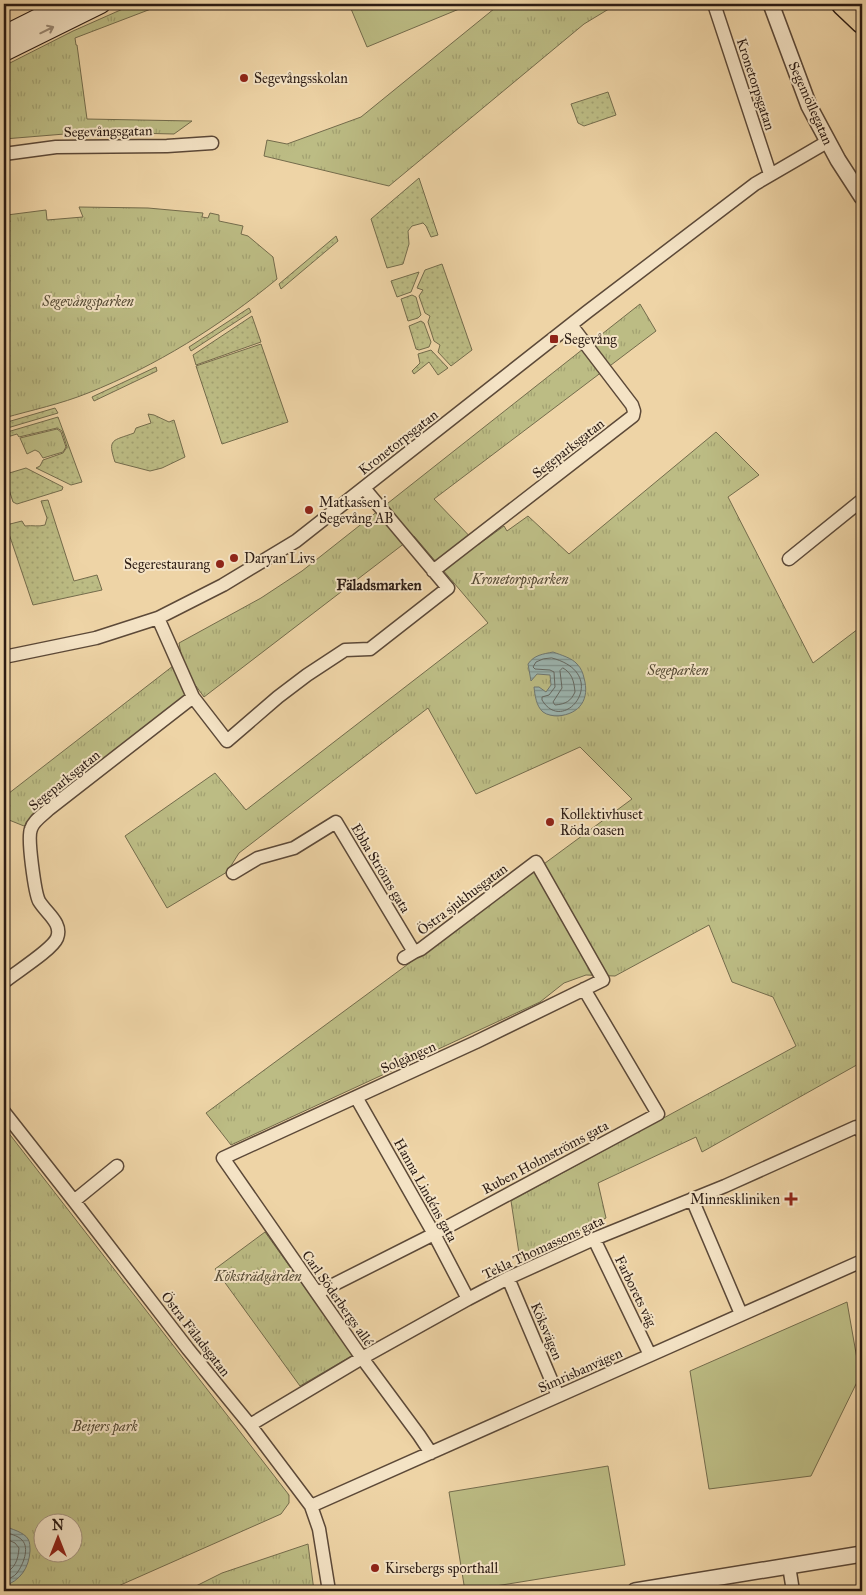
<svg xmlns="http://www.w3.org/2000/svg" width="866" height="1595" viewBox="0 0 866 1595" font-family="'IM FELL Great Primer',serif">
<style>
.grass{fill:url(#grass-dots);stroke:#746c4c}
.park{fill:url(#park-tufts);stroke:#746c4c;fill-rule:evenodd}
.garden{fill:#bcbc84;stroke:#746c4c}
.water{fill:url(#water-rules);stroke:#6f7872}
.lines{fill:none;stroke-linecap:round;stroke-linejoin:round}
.shore{stroke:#646862;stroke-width:1}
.minor-casing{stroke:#5c4938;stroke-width:15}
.tertiary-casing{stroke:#5c4938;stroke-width:18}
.secondary-casing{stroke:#2b1b13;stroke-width:20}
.motorway-casing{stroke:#2b1b13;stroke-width:25}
.minor{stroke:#f4e3c5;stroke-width:12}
.tertiary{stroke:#f4e3c5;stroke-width:15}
.secondary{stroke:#f4e3c5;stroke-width:18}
.motorway{stroke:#eed4a6;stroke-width:22}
.oneway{stroke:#9a8975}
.poi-dot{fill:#8f2418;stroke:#f4e3c5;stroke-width:2}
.labels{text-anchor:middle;stroke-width:4;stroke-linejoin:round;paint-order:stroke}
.poi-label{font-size:14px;fill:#2b1b13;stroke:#f4e3c5;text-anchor:start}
.street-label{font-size:14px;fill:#2b1b13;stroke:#f4e3c5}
.park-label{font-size:14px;font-style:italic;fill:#564b35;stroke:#f4e3c5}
.neighbourhood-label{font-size:15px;font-weight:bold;fill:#2b1b13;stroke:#f4e3c5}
</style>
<defs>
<pattern id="grass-dots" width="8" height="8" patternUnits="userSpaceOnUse" patternTransform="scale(1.25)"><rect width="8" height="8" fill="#bcbc84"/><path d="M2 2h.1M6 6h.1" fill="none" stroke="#a2a171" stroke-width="1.8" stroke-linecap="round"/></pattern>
<pattern id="park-tufts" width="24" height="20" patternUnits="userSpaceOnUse" patternTransform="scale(1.25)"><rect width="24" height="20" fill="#bcbc84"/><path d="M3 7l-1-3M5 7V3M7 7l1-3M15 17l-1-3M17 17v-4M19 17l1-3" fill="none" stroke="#a2a171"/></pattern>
<pattern id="water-rules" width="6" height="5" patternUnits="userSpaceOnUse" patternTransform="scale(1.25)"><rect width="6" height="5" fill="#9cb6b1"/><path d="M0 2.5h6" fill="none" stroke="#7f938f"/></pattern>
</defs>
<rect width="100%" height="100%" fill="#eed4a6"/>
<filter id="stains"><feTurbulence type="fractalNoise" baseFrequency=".004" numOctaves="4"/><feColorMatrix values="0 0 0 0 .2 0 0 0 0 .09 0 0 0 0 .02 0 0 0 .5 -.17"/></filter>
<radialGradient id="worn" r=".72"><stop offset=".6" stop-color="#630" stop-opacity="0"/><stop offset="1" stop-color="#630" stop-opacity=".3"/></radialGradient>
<!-- grass -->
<path class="grass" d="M 608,92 L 616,115 L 584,126 L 578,123 L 571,104 Z
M 419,178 L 438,235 L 431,237 L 426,226 L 423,223 L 412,226 L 408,231 L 409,244 L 403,264 L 387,268 L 371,219 Z
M 336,236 L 338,241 L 281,289 L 279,284 Z
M 442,264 L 472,350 L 451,366 L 438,352 L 440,345 L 434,341 L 428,322 L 430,316 L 425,313 L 419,296 L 423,290 L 417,288 L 425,270 Z
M 419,272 L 411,292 L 397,297 L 391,281 Z
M 412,295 L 416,297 L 421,315 L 418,318 L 408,321 L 401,299 Z
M 249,308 L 251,312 L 191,351 L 189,347 Z
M 252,316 L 261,342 L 196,365 L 193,355 Z
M 421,321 L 424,323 L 431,342 L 429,347 L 419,350 L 416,349 L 409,326 Z
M 261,344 L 288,422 L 222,444 L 196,366 Z
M 431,350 L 448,368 L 438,375 L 429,362 L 414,374 L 412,371 L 420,363 L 418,354 Z
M 156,367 L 157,371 L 94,401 L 92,397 Z
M 55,408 L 58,413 L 4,429 L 4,423 Z
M 148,414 L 154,415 L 169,422 L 174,420 L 185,457 L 162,468 L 150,471 L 115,462 C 107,438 113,441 134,433 L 136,428 L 151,423 Z
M 58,417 L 82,482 L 71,485 L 36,468 L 40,466 L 43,460 L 63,453 L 67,447 L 62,431 L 57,428 L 19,437 L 17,434 L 4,438 L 4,433 Z
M 26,468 L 63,487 L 62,490 L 17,504 L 13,502 L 5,477 L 6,474 Z
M 48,500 L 74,581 L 97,575 L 102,590 L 33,605 L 6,525 L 22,521 L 25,526 C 33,525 38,527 45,525 L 47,518 L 41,501 Z"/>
<!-- park -->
<path class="park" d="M 134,4 L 164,4 L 75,38 L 76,45 L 77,45 L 87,119 L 192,121 L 174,134 L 89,132 L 4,139 L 4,66 L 73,31 Z
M 500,4 L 617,4 L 584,24 L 389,186 L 264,156 L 267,140 L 287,144 L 361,117 Z
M 79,207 L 148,208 L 203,213 L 202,217 L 208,218 L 210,213 L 219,215 L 219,221 L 243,226 L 241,234 L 248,236 L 273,257 L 277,279 C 220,326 156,366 88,393 C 61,404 32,410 4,418 L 4,225 L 9,224 L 10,221 L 7,215 L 46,210 L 47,220 L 83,217 Z
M 640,304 L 656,331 L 434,499 L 478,545 L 504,526 L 507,531 L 528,516 L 569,554 L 716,432 L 759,475 L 728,497 L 813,663 L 862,626 L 862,1062 L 702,1152 L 696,1137 L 598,1183 L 606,1218 L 520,1260 L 511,1201 L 796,1046 L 773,997 L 732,982 L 709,925 L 615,976 L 586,975 L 564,983 L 540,1002 L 231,1145 L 206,1113 L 632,799 L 580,747 L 476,794 L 428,708 L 239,853 L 227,872 L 167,908 L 125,836 L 215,773 L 246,810 L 488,623 L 414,536 L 204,697 L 196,686 L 24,826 L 4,818 L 4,797 L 182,659 L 179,643 L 261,598 L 302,571 Z
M 57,429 L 61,432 L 66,447 L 63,452 L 43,458 L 39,452 L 35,450 L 27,454 L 20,438 Z
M 4,1127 L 289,1495 L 289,1503 L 281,1514 L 107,1591 L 4,1591 ZM 42,1522 L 72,1522 L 72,1552 L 42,1552 Z
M 265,1232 L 353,1355 L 300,1386 L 215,1269 Z
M 308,1544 L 314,1591 L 186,1591 L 222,1573 Z"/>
<!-- garden -->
<path class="garden" d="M 349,4 L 462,4 L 464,7 L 367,47 Z
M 847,1302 L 860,1376 L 811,1476 L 709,1489 L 690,1371 Z
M 608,1466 L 625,1565 L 465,1591 L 449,1492 Z"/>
<!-- water -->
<path class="water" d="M 553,652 C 561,655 572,658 577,664 C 581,668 583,673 584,678 C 590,699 580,714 558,716 C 553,716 547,715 543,712 C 536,706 535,695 534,687 L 539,687 L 546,692 L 551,685 L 550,675 L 537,674 L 531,681 L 528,664 C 534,655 543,654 553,652 Z
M 4,1526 C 11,1529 24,1532 28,1539 C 30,1542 30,1547 30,1551 C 29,1568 20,1581 4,1586 Z"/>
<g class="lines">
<!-- shore -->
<path class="shore" d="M 552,658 C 613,674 564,737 542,700 L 542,697 L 549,695 L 555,687 L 554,672 L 550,670 L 535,669 L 533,667 L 536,662 L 543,659 Z
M 563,668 C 572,673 574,681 575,692 C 571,701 566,704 555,705 L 553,702 L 562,688 L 560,671 Z
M 4,1532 C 10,1534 17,1535 22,1540 C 30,1548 23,1565 17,1573 C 14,1577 8,1579 4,1581
M 4,1538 L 15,1543 L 19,1548 C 18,1561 15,1568 4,1574"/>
<!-- minor casing -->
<g class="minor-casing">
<path id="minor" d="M 714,4 L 770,174
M 4,154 L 56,147 L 167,146 L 212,143
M 789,559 L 862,500
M 433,571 L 633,416 L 634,411 L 632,405 L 571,325
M 158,618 L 193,697 L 227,741 L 278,697 L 307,675 L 345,650 L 370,649 L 448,588 L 364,488
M 4,657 L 96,638 L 158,618 L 223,585 L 296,541 L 587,312 L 755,184 L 827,142
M 233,873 L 258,858 L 294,848 L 336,822 L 414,952
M 404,958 L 414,952 L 421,949 L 536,862 L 603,980 L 476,1042 L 223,1158 L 362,1358 L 419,1435 L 431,1453
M 4,982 C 16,972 52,950 57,938 C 63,923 46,913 39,901 C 35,893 27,838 31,829 C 33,821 43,815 49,809 L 193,697
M 356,1097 L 434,1234 L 468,1299
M 4,1112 L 74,1201 L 188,1349 L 250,1425 L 311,1506 L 319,1529 L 329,1591
M 692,1199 L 741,1314
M 74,1201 L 117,1166
M 594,1239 L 650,1355
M 508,1278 L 558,1396
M 317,1293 L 434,1234 L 658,1114 L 584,989
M 250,1425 L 362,1358 L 468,1299 L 508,1278 L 594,1239 L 725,1186 L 856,1127 L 862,1132
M 311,1506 L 862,1261
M 789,1566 L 793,1591"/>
</g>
<!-- tertiary casing -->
<g class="tertiary-casing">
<path id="tertiary" d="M 771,4 L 809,106 L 838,160 L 862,197
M 635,1591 L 862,1554"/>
</g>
<!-- secondary casing -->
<g class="secondary-casing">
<path id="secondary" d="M 4,35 L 66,4
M 4,52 L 101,4"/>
</g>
<!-- motorway casing -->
<g class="motorway-casing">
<path id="motorway" d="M 843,4 L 862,22"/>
</g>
<!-- minor -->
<use href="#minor" class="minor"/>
<!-- tertiary -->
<use href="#tertiary" class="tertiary"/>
<!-- secondary -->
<use href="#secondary" class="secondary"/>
<!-- motorway -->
<use href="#motorway" class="motorway"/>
</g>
<!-- one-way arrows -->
<defs><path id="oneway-shaft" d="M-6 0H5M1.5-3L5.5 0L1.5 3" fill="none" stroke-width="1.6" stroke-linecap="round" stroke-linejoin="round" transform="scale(1.25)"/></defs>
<use class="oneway" href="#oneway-shaft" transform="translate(47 30) rotate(-26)"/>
<!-- markers -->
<g class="poi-dot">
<circle cx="244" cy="78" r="5"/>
<rect x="549" y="334" width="10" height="10" rx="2.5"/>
<circle cx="309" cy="510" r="5"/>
<circle cx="234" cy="558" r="5"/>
<circle cx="220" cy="564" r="5"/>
<circle cx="550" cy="822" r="5"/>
<path d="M788.5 1191.5h5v5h5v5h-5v5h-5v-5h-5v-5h5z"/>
<circle cx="375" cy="1568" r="5"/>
</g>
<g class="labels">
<!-- poi labels -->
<g class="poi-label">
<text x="254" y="83">Segevångsskolan</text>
<text x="564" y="344">Segevång</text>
<text x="319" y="507">Matkassen i<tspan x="319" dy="16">Segevång AB</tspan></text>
<text x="244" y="563">Daryan Livs</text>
<text x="210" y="569" text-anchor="end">Segerestaurang</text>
<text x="560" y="819">Kollektivhuset<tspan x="560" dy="16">Röda oasen</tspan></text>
<text x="780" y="1204" text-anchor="end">Minneskliniken</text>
<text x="385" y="1573">Kirsebergs sporthall</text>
</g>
<!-- street labels -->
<g class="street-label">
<text transform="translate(756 84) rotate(72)" y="5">Kronetorpsgatan</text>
<text transform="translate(811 103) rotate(66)" y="5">Segemöllegatan</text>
<text transform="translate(108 131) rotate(-1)" y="5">Segevångsgatan</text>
<text transform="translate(398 442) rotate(-38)" y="5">Kronetorpsgatan</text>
<text transform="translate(568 448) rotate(-38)" y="5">Segeparksgatan</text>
<text transform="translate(64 780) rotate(-39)" y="5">Segeparksgatan</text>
<text transform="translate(381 868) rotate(59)" y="5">Ebba Ströms gata</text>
<text transform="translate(462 899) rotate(-37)" y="5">Östra sjukhusgatan</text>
<text transform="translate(408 1057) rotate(-24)" y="5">Solgången</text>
<text transform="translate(545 1157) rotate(-28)" y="5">Ruben Holmströms gata</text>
<text transform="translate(426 1190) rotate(61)" y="5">Hanna Lindéns gata</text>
<text transform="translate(543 1247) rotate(-25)" y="5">Tekla Thomassons gata</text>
<text transform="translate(636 1291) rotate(64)" y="5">Farborets väg</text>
<text transform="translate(338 1298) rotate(55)" y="5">Carl Söderbergs allé</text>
<text transform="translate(547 1331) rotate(67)" y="5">Köksvägen</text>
<text transform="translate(196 1334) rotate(52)" y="5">Östra Fäladsgatan</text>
<text transform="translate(580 1370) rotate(-24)" y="5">Simrisbanvägen</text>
</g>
<!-- park labels -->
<g class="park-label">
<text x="88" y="306">Segevångsparken</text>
<text x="520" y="584">Kronetorpsparken</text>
<text x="678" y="675">Segeparken</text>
<text x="258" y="1281">Köksträdgården</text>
<text x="105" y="1431">Beijers park</text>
</g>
<!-- neighbourhood labels -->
<g class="neighbourhood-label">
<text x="379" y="590">Fäladsmarken</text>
</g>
</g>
<!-- margin -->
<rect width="866" height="1595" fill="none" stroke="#eed4a6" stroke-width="20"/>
<rect x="5" y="5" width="856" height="1585" fill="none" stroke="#2b1b13" stroke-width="2.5"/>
<rect x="10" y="10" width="846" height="1575" fill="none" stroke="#2b1b13"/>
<!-- north arrow -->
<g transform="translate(58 1538)"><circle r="24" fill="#f4e3c5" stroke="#a4937e"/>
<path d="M0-4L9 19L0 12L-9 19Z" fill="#8f2418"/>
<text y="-8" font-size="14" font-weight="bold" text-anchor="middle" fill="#2b1b13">N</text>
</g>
<rect width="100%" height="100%" filter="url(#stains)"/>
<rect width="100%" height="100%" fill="url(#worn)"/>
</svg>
